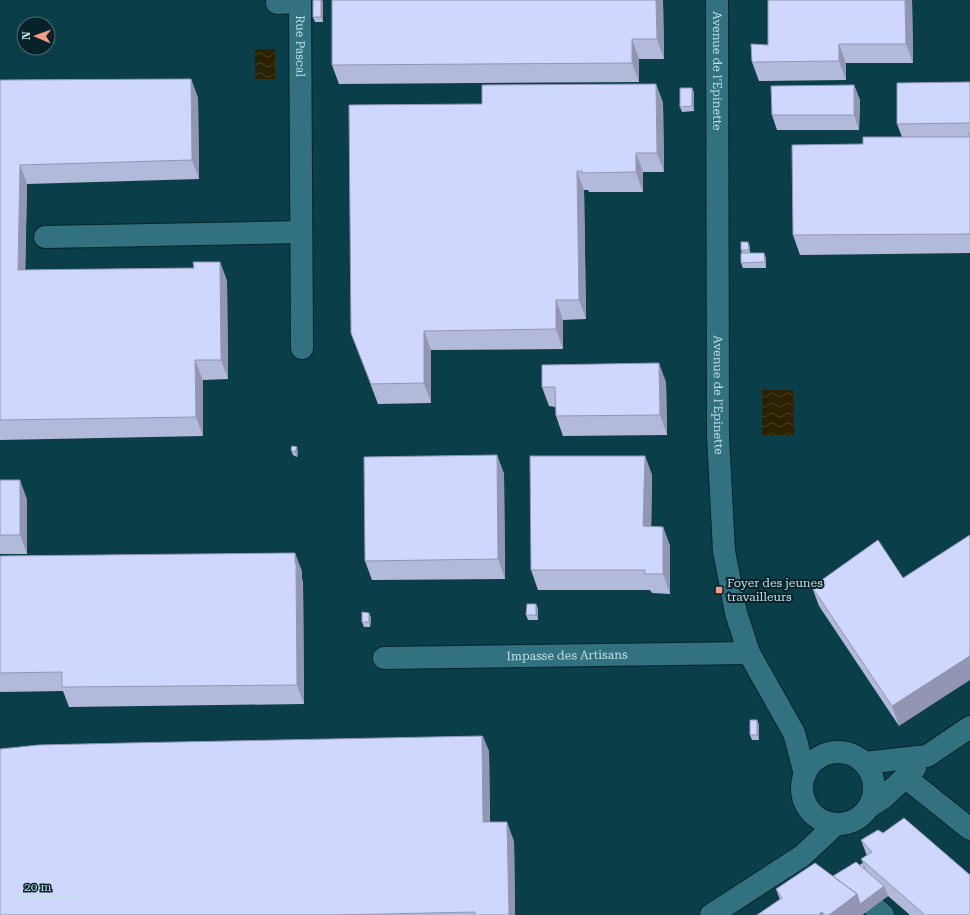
<svg xmlns="http://www.w3.org/2000/svg" width="970" height="915" viewBox="0 0 970 915" font-family="'Roboto Serif',serif">
<style>
.water{fill:url(#water-waves)}
.lines{fill:none;stroke-linecap:round;stroke-linejoin:round}
.minor-casing{stroke:#01232b;stroke-width:24}
.minor{stroke:#327180;stroke-width:22}
.wall{fill:#b3b9da}
.shaded-wall{fill:#9296b2}
.building{fill:#d0d7fe;stroke:#9296b2}
.poi-dot{fill:#f49e86;stroke:#082229;stroke-width:1.5}
.labels{text-anchor:middle;stroke-width:4;stroke-linejoin:round;paint-order:stroke}
.street-label{font-size:12px;fill:#c0dfe7;stroke:#082229}
.poi-label{font-size:12px;fill:#c0dfe7;stroke:#082229;text-anchor:start}
</style>
<defs>
<pattern id="water-waves" width="16" height="10" patternUnits="userSpaceOnUse"><rect width="16" height="10" fill="#2a2200"/><path d="M0 5q4-4 8 0t8 0" fill="none" stroke="#474225"/></pattern>
</defs>
<rect width="100%" height="100%" fill="#0a3e49"/>
<!-- water -->
<path class="water" d="M 255,49 L 275,49 L 275,79 L 255,79 Z
M 762,390 L 793,390 L 794,435 L 762,435 Z"/>
<g class="lines">
<!-- minor casing -->
<g class="minor-casing">
<g id="minor">
<path id="s1" d="M 300,0 L 302,348"/>
<path id="s2" d="M 717,0 L 718,436 L 724,551 L 736,613 L 749,653 L 794,733 L 805,774"/>
<path d="M 277,3 L 300,2"/>
<path d="M 45,237 L 301,232"/>
<path id="s3" d="M 384,658 L 749,653"/>
<circle cx="838" cy="788" r="36"/>
<path d="M 864,763 L 927,756 L 970,727"/>
<path d="M 905,777 L 970,829"/>
<path d="M 869,807 L 883,798 L 915,768"/>
<path d="M 874,907 L 883,915"/>
<path d="M 711,915 L 802,856 L 835,825"/>
</g>
</g>
<!-- minor -->
<use href="#minor" class="minor"/>
</g>
<!-- wall -->
<path class="wall" d="M 313,0 L 322,0 L 323,3 L 323,22 L 315,22 L 313,17 Z
M 332,0 L 663,0 L 664,59 L 639,59 L 639,82 L 339,84 L 332,65 Z
M 912,0 L 913,63 L 846,63 L 846,80 L 759,81 L 752,62 L 768,45 Z
M 191,79 L 198,98 L 199,179 L 27,184 L 25,270 L 194,268 L 220,262 L 227,281 L 228,379 L 203,380 L 203,436 L 0,440 L 0,80 Z
M 970,82 L 970,253 L 800,255 L 793,235 L 863,144 L 902,137 L 897,124 Z
M 656,84 L 663,103 L 664,172 L 643,172 L 643,192 L 589,192 L 588,190 L 584,190 L 586,319 L 563,320 L 563,349 L 431,350 L 431,403 L 378,404 L 351,333 Z
M 854,85 L 860,100 L 859,130 L 777,130 L 772,115 Z
M 692,88 L 694,93 L 694,111 L 682,112 L 680,107 Z
M 748,242 L 750,247 L 750,253 L 766,258 L 766,268 L 743,268 L 741,263 L 742,253 L 741,250 Z
M 666,382 L 667,435 L 563,436 L 556,416 L 556,407 L 549,406 L 542,387 Z
M 291,450 L 298,452 L 297,457 L 293,455 Z
M 497,455 L 504,474 L 505,579 L 372,580 L 365,561 Z
M 645,456 L 652,475 L 651,526 L 663,527 L 670,546 L 670,594 L 652,593 L 650,590 L 538,590 L 531,570 Z
M 0,480 L 27,499 L 27,554 L 0,554 Z
M 878,540 L 899,726 L 819,606 L 812,587 Z
M 295,553 L 302,572 L 302,579 L 303,583 L 304,704 L 69,707 L 63,691 L 0,692 L 0,556 Z
M 536,604 L 538,609 L 538,620 L 528,620 L 526,615 Z
M 369,613 L 371,618 L 370,627 L 364,627 L 362,622 Z
M 757,720 L 759,725 L 759,740 L 752,740 L 750,735 Z
M 489,751 L 490,822 L 514,841 L 515,915 L 0,915 Z
M 861,840 L 970,915 L 910,915 L 888,896 L 862,915 L 757,915 L 780,900 L 776,889 L 833,876 L 860,865 L 863,863 L 861,859 L 867,856 Z"/>
<!-- shaded-wall -->
<path class="shaded-wall" d="M 321,0 L 322,0 L 323,3 L 323,22 L 321,17 Z
M 656,0 L 663,0 L 664,59 L 657,39 Z
M 905,0 L 912,0 L 913,63 L 906,44 Z
M 632,39 L 639,59 L 639,82 L 632,63 Z
M 839,44 L 846,63 L 846,80 L 839,61 Z
M 191,79 L 198,98 L 199,179 L 192,160 Z
M 656,84 L 663,103 L 664,172 L 657,153 Z
M 854,85 L 860,100 L 859,130 L 854,115 Z
M 692,88 L 694,93 L 694,111 L 692,106 Z
M 636,153 L 643,172 L 643,192 L 636,172 Z
M 20,165 L 27,184 L 25,290 L 18,270 Z
M 577,171 L 584,190 L 586,319 L 579,300 Z
M 748,242 L 750,247 L 750,255 L 749,250 Z
M 764,253 L 766,258 L 766,268 L 765,262 Z
M 220,262 L 227,281 L 228,379 L 221,360 Z
M 556,300 L 563,320 L 563,349 L 556,329 Z
M 424,331 L 431,350 L 431,403 L 424,383 Z
M 195,360 L 203,380 L 203,436 L 196,417 Z
M 659,363 L 666,382 L 667,435 L 660,415 Z
M 297,447 L 298,452 L 297,457 L 295,452 Z
M 497,455 L 504,474 L 505,579 L 498,559 Z
M 645,456 L 652,475 L 651,546 L 643,526 Z
M 20,480 L 27,499 L 27,554 L 20,535 Z
M 663,527 L 670,546 L 670,594 L 663,574 Z
M 295,553 L 302,572 L 302,579 L 303,583 L 304,704 L 297,685 Z
M 536,604 L 538,609 L 538,620 L 536,615 Z
M 369,613 L 371,618 L 370,627 L 369,622 Z
M 970,656 L 970,680 L 899,726 L 892,706 Z
M 757,720 L 759,725 L 759,740 L 757,735 Z
M 482,736 L 483,736 L 489,751 L 490,841 L 483,822 Z
M 507,822 L 514,841 L 515,915 L 509,915 Z
M 884,886 L 888,896 L 862,915 L 829,915 L 857,894 Z
M 822,912 L 823,915 L 818,915 Z"/>
<!-- building -->
<path class="building" d="M 313,0 L 321,0 L 321,17 L 313,17 Z
M 332,0 L 656,0 L 657,39 L 632,39 L 632,63 L 332,65 Z
M 768,0 L 905,0 L 906,44 L 839,44 L 839,61 L 752,62 L 751,44 L 768,45 Z
M 191,79 L 192,160 L 20,165 L 18,270 L 194,268 L 193,262 L 220,262 L 221,360 L 195,360 L 196,417 L 0,420 L 0,80 Z
M 970,82 L 970,123 L 897,124 L 897,83 Z
M 656,84 L 657,153 L 636,153 L 636,172 L 582,173 L 582,171 L 577,171 L 579,300 L 556,300 L 556,329 L 424,331 L 424,383 L 371,384 L 351,333 L 349,105 L 482,104 L 482,85 Z
M 854,85 L 854,115 L 772,115 L 771,86 Z
M 680,88 L 692,88 L 692,106 L 680,107 Z
M 969,133 L 970,133 L 970,234 L 793,235 L 792,145 L 863,144 L 863,137 L 969,137 Z
M 741,242 L 748,242 L 749,250 L 741,250 Z
M 741,253 L 764,253 L 765,262 L 741,263 Z
M 659,363 L 660,415 L 556,416 L 555,387 L 542,387 L 542,365 Z
M 292,446 L 297,447 L 295,452 L 291,450 Z
M 497,455 L 498,559 L 365,561 L 364,457 Z
M 530,456 L 645,456 L 643,526 L 663,527 L 663,574 L 645,574 L 645,570 L 531,570 Z
M 0,480 L 20,480 L 20,535 L 0,535 Z
M 970,535 L 970,656 L 892,706 L 812,587 L 878,540 L 903,578 Z
M 295,553 L 295,563 L 296,563 L 297,685 L 62,687 L 62,672 L 0,673 L 0,556 Z
M 527,604 L 536,604 L 536,615 L 526,615 Z
M 362,612 L 369,613 L 369,622 L 362,622 Z
M 750,720 L 757,720 L 757,735 L 750,735 Z
M 482,736 L 483,822 L 507,822 L 509,915 L 475,915 L 475,912 L 335,915 L 0,915 L 0,749 L 39,745 L 126,743 Z
M 904,818 L 970,875 L 970,915 L 925,915 L 861,859 L 872,852 L 861,840 L 878,830 L 883,833 Z
M 856,862 L 884,886 L 860,904 L 857,894 L 833,876 Z
M 815,863 L 857,894 L 829,915 L 824,915 L 822,912 L 818,915 L 757,915 L 782,898 L 776,889 Z
M 863,863 L 865,869 L 860,865 Z"/>
<!-- markers -->
<rect class="poi-dot" x="715" y="586" width="8" height="8" rx="2"/>
<g class="labels">
<!-- street labels -->
<g class="street-label">
<text dy="4" stroke="none"><textPath href="#s1" startOffset="46">Rue Pascal</textPath></text>
<text dy="4" stroke="none"><textPath href="#s2" startOffset="71">Avenue de l'Epinette</textPath></text>
<text dy="4" stroke="none"><textPath href="#s2" startOffset="395">Avenue de l'Epinette</textPath></text>
<text dy="4" stroke="none"><textPath href="#s3" startOffset="183">Impasse des Artisans</textPath></text>
</g>
<!-- poi labels -->
<g class="poi-label">
<text x="727" y="587">Foyer des jeunes<tspan x="727" dy="14">travailleurs</tspan></text>
</g>
</g>
<!-- north arrow -->
<g transform="translate(36 36) rotate(272)"><circle r="19" fill="#082229" stroke="#526e75"/>
<path d="M0-3L7 15L0 10L-7 15Z" fill="#f49e86"/>
<text y="-6" font-size="11" font-weight="bold" text-anchor="middle" fill="#c0dfe7">N</text>
</g>
<!-- scale -->
<path d="M18 891v6h58v-6" fill="none" stroke="#c0dfe7" stroke-width="2"/>
<text x="24" y="891" font-size="12" fill="#c0dfe7" stroke="#082229" stroke-width="3" paint-order="stroke">20 m</text>
</svg>
